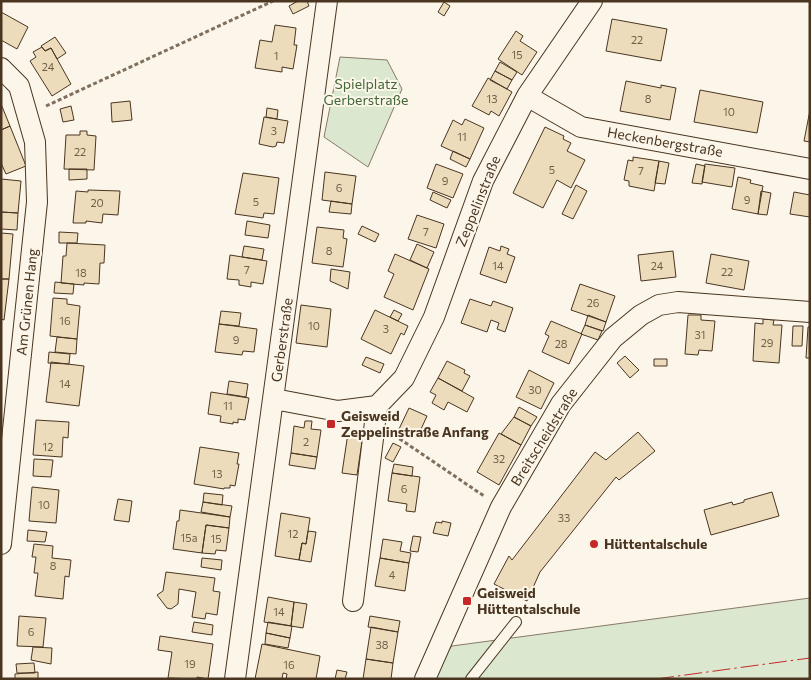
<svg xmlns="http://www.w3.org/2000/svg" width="811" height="680" viewBox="0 0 811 680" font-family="Commissioner,sans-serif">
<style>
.green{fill:#dce7d0;stroke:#887966}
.building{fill:#ecdcbc;stroke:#4a3520}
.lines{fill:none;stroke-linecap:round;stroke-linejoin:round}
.lane-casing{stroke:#4a3520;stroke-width:12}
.street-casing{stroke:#4a3520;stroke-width:22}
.path{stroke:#7f6f5c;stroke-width:3;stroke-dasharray:4 2.5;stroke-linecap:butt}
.lane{stroke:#fbf6e9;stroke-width:10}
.street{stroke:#fbf6e9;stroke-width:20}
.power{stroke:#c62828;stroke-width:1;stroke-dasharray:18 4 2.5 4;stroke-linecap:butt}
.poi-dot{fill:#c62828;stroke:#fbf6e9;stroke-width:2}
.labels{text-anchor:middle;stroke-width:4;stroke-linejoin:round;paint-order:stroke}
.number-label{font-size:11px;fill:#725f47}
.park-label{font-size:14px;fill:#436837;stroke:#fbf6e9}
.street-label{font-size:14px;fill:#4a3520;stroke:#fbf6e9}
.poi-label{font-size:14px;font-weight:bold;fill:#4a3520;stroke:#fbf6e9;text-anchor:start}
</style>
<rect width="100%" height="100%" fill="#fbf6e9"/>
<!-- green -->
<path class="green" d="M 340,57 L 387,60 L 402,89 L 368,167 L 324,137 Z
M 810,598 L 810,679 L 424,679 L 452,646 Z"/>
<!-- building -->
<path class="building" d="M 298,1 L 307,1 L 309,6 L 293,14 L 289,6 Z
M 444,2 L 450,6 L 444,16 L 438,12 Z
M 1,12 L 28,27 L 17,49 L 1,40 Z
M 612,19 L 667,29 L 661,61 L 606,51 Z
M 275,25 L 296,28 L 294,45 L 297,45 L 293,69 L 282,67 L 282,72 L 255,68 L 260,40 L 272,42 Z
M 516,31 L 523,36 L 520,41 L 537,52 L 522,75 L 498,59 Z
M 55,37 L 66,53 L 57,59 L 51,48 L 45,51 L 41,46 Z
M 42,47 L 45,51 L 51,48 L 71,84 L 52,96 L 30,61 L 36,57 L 33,52 Z
M 500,62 L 517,72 L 512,80 L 495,71 Z
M 495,71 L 512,80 L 507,89 L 490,80 Z
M 488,78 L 512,92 L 499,116 L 491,111 L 489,115 L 472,106 Z
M 626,81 L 661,88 L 661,85 L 676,88 L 670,120 L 620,111 Z
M 700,90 L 763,102 L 757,133 L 694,122 Z
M 130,101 L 132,120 L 112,122 L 111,103 Z
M 1,104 L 10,126 L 1,130 Z
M 71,106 L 74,120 L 63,122 L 60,109 Z
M 267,108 L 278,110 L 277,119 L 266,117 Z
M 810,110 L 810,142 L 804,141 Z
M 264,117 L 288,121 L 284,143 L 277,142 L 276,146 L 273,147 L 259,144 Z
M 465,119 L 484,128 L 470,159 L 441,146 L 453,120 L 462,125 Z
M 10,126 L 26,166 L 6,174 L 1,163 L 1,130 Z
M 545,127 L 564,136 L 563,139 L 571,143 L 567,151 L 585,160 L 571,188 L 557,180 L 543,208 L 513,193 Z
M 80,131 L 87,131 L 87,135 L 96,136 L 94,170 L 64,169 L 66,135 L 80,135 Z
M 453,151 L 470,159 L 466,167 L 450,159 Z
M 633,157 L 659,161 L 654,191 L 629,186 L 629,181 L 624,180 L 628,160 L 633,161 Z
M 659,161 L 669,163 L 665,184 L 655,183 Z
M 436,164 L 463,174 L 453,198 L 427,188 Z
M 696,164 L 705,166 L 702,184 L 692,183 Z
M 705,164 L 735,168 L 732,187 L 702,182 Z
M 69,169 L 87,169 L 87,179 L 69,180 Z
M 325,172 L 356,176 L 352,204 L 322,200 Z
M 243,173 L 279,178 L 274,214 L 264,213 L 263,218 L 235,214 Z
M 738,177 L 751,180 L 750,183 L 763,186 L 758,214 L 732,209 Z
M 1,179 L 21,181 L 18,213 L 1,212 Z
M 576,185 L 587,191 L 573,219 L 562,214 Z
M 88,190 L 120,191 L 118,215 L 103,214 L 102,223 L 86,221 L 86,223 L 73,223 L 76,191 L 88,192 Z
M 761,191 L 771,193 L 767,215 L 758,214 Z
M 433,192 L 451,200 L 447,208 L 430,200 Z
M 794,192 L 810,195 L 810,217 L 790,214 Z
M 331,201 L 352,204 L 351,214 L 329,212 Z
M 1,212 L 18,213 L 17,230 L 1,229 Z
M 417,215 L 444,224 L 436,248 L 408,239 Z
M 247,221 L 270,225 L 268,238 L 245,235 Z
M 362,226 L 379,234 L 375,242 L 358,234 Z
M 317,227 L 344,230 L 343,238 L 347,239 L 343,267 L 312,263 Z
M 59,232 L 78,233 L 77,243 L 59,243 Z
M 1,233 L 13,234 L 9,279 L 1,279 Z
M 67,243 L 105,245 L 104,263 L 100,263 L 99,284 L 84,283 L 84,285 L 61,283 L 63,256 L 66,256 Z
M 417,244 L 434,252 L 427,268 L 410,260 Z
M 244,246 L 264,249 L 262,260 L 242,257 Z
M 501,246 L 509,249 L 507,254 L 515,257 L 506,283 L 480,274 L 489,247 L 500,251 Z
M 673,251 L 676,277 L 641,281 L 638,255 Z
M 395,254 L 429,269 L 413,310 L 384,297 L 394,274 L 388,271 Z
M 711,254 L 749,261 L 744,290 L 706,283 Z
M 230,255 L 267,261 L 263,284 L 251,282 L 251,287 L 239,285 L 239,280 L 227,279 Z
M 331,269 L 350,272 L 348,289 L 330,281 Z
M 1,279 L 9,279 L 4,320 L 1,319 Z
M 55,282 L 74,284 L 73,294 L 54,293 Z
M 580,284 L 615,296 L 606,322 L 571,310 Z
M 53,298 L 67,299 L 67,304 L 80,306 L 77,339 L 50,336 Z
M 470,299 L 491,306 L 493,301 L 513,308 L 505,332 L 497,329 L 499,323 L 491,320 L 487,332 L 461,323 Z
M 301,305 L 331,309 L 327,347 L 296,343 Z
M 375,310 L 408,326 L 404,335 L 401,333 L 391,354 L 361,339 Z
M 394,310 L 402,314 L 398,321 L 390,317 Z
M 221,311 L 241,313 L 239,326 L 219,324 Z
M 588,315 L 606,322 L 603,331 L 585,325 Z
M 688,315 L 701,315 L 701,320 L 715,321 L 712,351 L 699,350 L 698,355 L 685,354 Z
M 763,319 L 774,320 L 773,325 L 782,325 L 779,363 L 753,361 L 755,323 L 763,324 Z
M 551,321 L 582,334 L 569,364 L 542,352 L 549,336 L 545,334 Z
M 219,324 L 257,329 L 254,352 L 243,351 L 242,355 L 215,352 Z
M 585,325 L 602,331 L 598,340 L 581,334 Z
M 793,326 L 803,326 L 802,346 L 792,346 Z
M 808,327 L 810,327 L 810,358 L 806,358 Z
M 57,337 L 77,339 L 76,354 L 55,352 Z
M 49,352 L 70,354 L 69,364 L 48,363 Z
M 625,356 L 639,370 L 630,378 L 617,363 Z
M 366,357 L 384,364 L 380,373 L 362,365 Z
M 654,359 L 667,359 L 667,366 L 654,366 Z
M 447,361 L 465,370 L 464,373 L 470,376 L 462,391 L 438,378 Z
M 51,362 L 84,366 L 79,406 L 46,402 Z
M 529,370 L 554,383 L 541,409 L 516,397 Z
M 438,378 L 474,398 L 467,412 L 448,402 L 444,410 L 432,403 L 436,395 L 430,392 Z
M 229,381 L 248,384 L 246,397 L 227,394 Z
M 211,392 L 249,398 L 245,420 L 238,419 L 238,423 L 233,422 L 233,424 L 220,422 L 221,416 L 208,414 Z
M 519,407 L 537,417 L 531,426 L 514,417 Z
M 409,408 L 427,416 L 417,438 L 399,429 Z
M 514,417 L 531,426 L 521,445 L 501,434 Z
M 36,420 L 69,422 L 68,438 L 63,437 L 62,457 L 33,455 Z
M 305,421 L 312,421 L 311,429 L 321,430 L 317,457 L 291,453 L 294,426 L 304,428 Z
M 638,432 L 655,451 L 619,480 L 616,477 L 540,572 L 527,601 L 494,584 L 509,556 L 512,560 L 595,452 L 606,460 Z
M 348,433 L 363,435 L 357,475 L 342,473 Z
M 499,433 L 521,445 L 499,485 L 477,472 Z
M 393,443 L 401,447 L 393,462 L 385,458 Z
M 200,447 L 239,453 L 237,464 L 239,464 L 235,486 L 230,485 L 230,488 L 224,488 L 224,489 L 194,484 Z
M 291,453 L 317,457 L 315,469 L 289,465 Z
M 34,459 L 53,460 L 51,477 L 33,476 Z
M 394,464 L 413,467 L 412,476 L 392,473 Z
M 392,473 L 420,477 L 415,512 L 406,511 L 407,504 L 388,501 Z
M 32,487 L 59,490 L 56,523 L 29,521 Z
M 772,492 L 779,516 L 711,535 L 704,510 L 732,502 L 733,505 L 744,502 L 744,500 Z
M 204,493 L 223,495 L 222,505 L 203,502 Z
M 118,499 L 132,501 L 129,522 L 114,520 Z
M 203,502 L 232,506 L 230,517 L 201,512 Z
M 180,510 L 230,517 L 229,528 L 206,525 L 202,553 L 173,549 L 177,521 L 179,521 Z
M 281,513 L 310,518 L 306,544 L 302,543 L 299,560 L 275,556 Z
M 442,521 L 451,523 L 448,536 L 433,533 L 436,522 L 442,523 Z
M 206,525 L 229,528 L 226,551 L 216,550 L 215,554 L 202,553 Z
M 28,530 L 47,532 L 45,542 L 27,541 Z
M 308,531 L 316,532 L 311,562 L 299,560 L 302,543 L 306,544 Z
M 413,536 L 421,537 L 418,552 L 410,551 Z
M 383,539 L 402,542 L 400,551 L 411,553 L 409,563 L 380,558 Z
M 34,544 L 53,546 L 52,558 L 71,560 L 69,577 L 65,576 L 63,599 L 35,596 L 38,573 L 34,573 L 36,557 L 32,557 Z
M 202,558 L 222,560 L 221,570 L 201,567 Z
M 380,558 L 409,563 L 405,591 L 375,586 Z
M 166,572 L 215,578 L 213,591 L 220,592 L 217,615 L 206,613 L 205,619 L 192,617 L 196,592 L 179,589 L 178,604 L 171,609 L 167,608 L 157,595 L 163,591 Z
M 268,597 L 294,602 L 291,626 L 264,622 Z
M 294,602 L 307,604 L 303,628 L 291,626 Z
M 19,616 L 46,618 L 43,647 L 17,646 Z
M 370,616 L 400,621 L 398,632 L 368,627 Z
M 194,622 L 213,625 L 212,635 L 192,632 Z
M 268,622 L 292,626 L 290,638 L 266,633 Z
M 371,627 L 398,632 L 393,663 L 366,659 Z
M 266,633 L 290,638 L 288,648 L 265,644 Z
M 160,636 L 213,644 L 208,679 L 197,677 L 197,679 L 168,678 L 172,652 L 158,650 Z
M 262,644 L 320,656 L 316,679 L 286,679 L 287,674 L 283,673 L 282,679 L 255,679 Z
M 33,647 L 52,648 L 51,664 L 31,660 Z
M 366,659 L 393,663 L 391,679 L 363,679 Z
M 34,663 L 35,673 L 17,673 L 16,664 Z
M 337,670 L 347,672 L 345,679 L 335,679 Z
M 38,672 L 38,679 L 15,679 L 15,674 Z"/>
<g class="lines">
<!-- lane casing -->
<g class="lane-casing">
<path id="lane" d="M 471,679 L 516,622"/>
</g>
<!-- street casing -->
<g class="street-casing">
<path id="street" d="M 1,68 L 19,86 L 35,142 L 37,202 L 1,544
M 527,96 L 581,127 L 810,169
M 274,399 L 338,411 L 377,406 L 404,378 L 434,317 L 483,181 L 527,96 L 592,1
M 353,601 L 377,406
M 235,679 L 327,1
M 425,679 L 501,507 L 561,404 L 613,338 L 641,315 L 659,305 L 678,302 L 810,312"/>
</g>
<!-- path -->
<path class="path" d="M 46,106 L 273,1
M 394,435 L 484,496"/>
<!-- lane -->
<use href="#lane" class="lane"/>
<!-- street -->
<use href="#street" class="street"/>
<!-- power -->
<path class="power" d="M 656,679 L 810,658"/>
</g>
<!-- markers -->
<g class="poi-dot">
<rect x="326" y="419" width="10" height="10" rx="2.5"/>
<circle cx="594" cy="544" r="5"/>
<rect x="462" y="596" width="10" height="10" rx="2.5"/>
</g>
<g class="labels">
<!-- number labels -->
<g class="number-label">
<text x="637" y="44">22</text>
<text x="517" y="59">15</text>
<text x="276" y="60">1</text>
<text x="48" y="71">24</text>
<text x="492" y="103">13</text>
<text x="648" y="103">8</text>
<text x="729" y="116">10</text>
<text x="274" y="135">3</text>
<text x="462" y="141">11</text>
<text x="80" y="156">22</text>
<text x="552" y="174">5</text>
<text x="641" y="175">7</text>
<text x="445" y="185">9</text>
<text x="339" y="192">6</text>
<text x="747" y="204">9</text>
<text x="256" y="206">5</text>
<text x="97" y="207">20</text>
<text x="426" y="236">7</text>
<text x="329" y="255">8</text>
<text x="498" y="270">14</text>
<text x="657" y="270">24</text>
<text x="247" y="274">7</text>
<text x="727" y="276">22</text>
<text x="81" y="277">18</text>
<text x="593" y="307">26</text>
<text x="65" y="325">16</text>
<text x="314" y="330">10</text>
<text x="386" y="333">3</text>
<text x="700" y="339">31</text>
<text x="236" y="344">9</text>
<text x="767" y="347">29</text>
<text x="561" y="348">28</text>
<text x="65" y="388">14</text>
<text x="535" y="394">30</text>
<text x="228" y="410">11</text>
<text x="306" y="446">2</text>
<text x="48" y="451">12</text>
<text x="499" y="463">32</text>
<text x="217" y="478">13</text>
<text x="404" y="493">6</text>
<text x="44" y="509">10</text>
<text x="564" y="522">33</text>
<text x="293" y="538">12</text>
<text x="189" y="542">15a</text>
<text x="216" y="543">15</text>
<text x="53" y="570">8</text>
<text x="392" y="579">4</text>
<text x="279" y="616">14</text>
<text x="31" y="636">6</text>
<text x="382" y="649">38</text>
<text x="190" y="668">19</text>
<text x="289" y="669">16</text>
</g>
<!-- park labels -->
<g class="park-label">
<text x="366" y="89">Spielplatz<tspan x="366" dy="16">Gerberstraße</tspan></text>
</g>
<!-- street labels -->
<g class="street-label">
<text transform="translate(665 142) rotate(10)" y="5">Heckenbergstraße</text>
<text transform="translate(478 201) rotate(-68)" y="5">Zeppelinstraße</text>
<text transform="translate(27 302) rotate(-84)" y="5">Am Grünen Hang</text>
<text transform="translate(282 340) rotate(-82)" y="5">Gerberstraße</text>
<text transform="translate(544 437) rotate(-58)" y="5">Breitscheidstraße</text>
</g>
<!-- poi labels -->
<g class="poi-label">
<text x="341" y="421">Geisweid<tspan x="341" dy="16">Zeppelinstraße Anfang</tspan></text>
<text x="604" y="549">Hüttentalschule</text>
<text x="477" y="598">Geisweid<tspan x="477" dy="16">Hüttentalschule</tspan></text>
</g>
</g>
<!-- border -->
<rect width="811" height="680" fill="none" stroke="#4a3520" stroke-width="5"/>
</svg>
